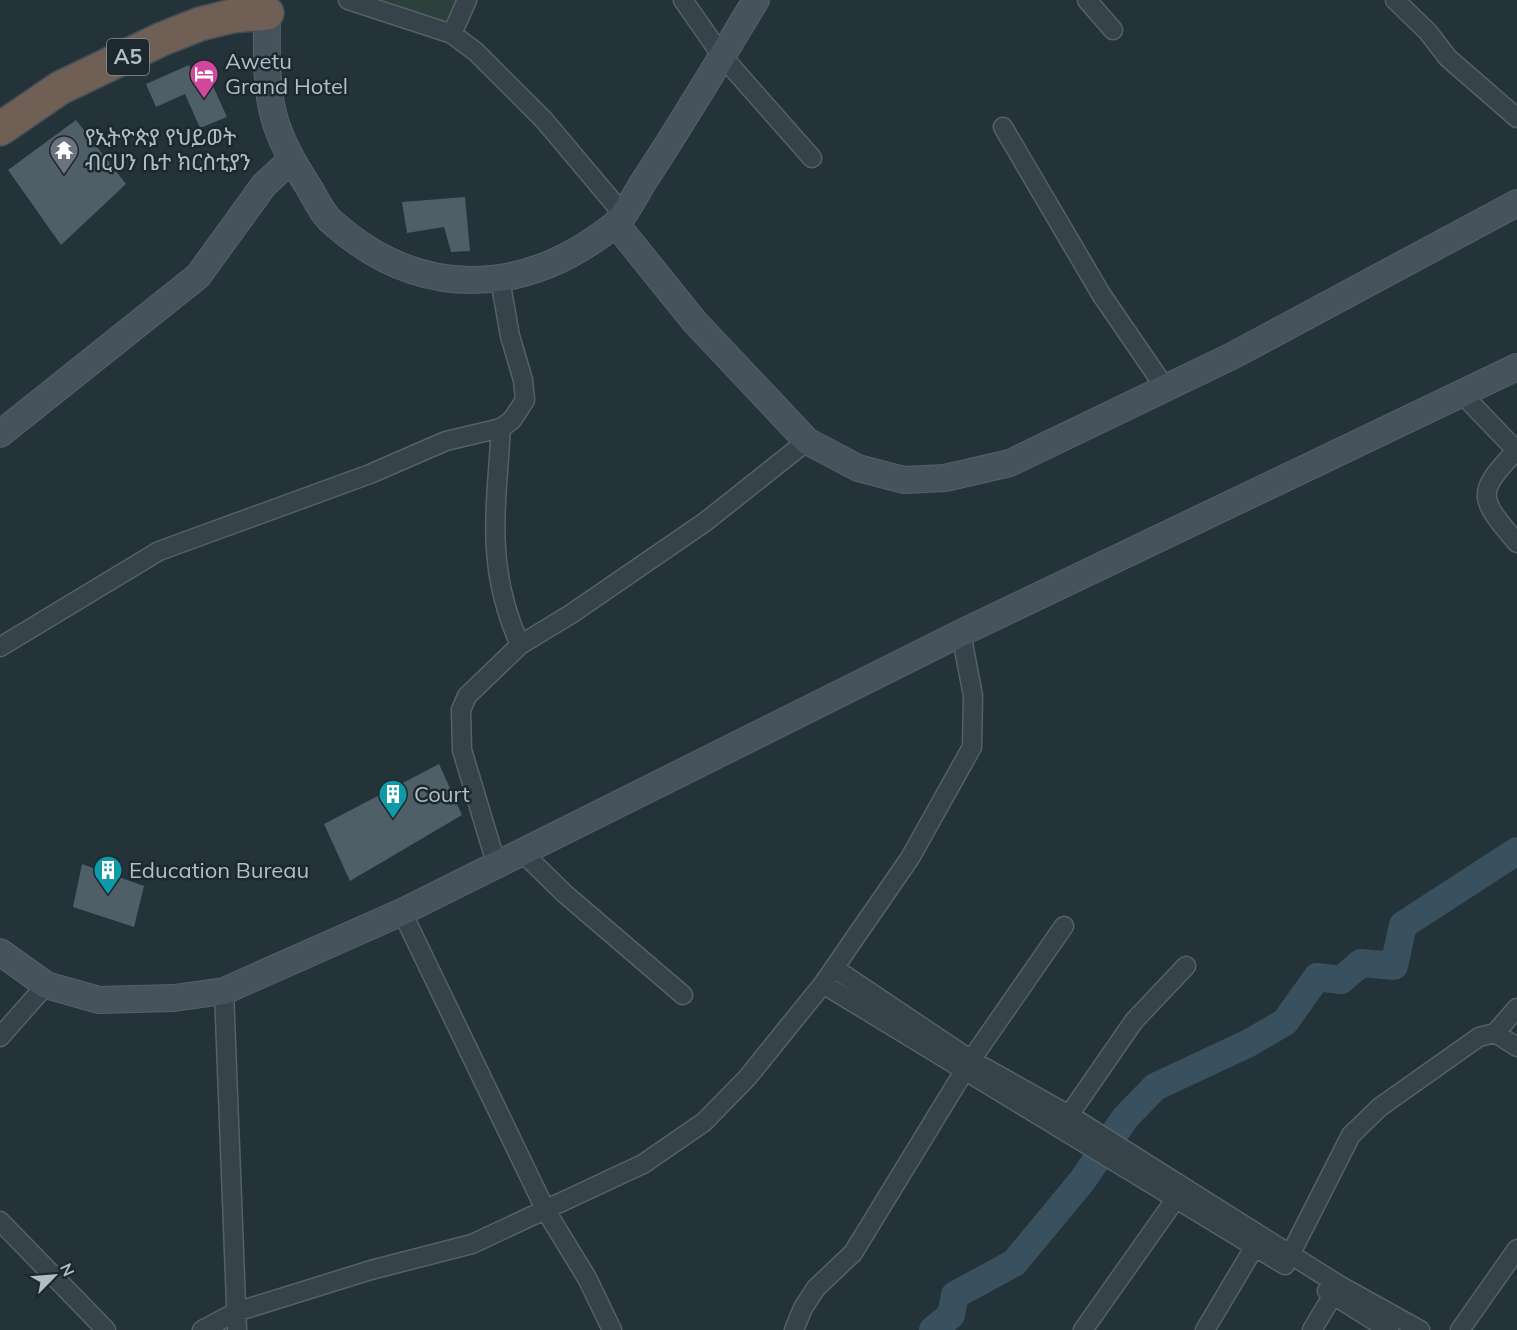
<svg xmlns="http://www.w3.org/2000/svg" width="1517" height="1330" viewBox="0 0 1517 1330" font-family="Mulish,'Noto Sans Ethiopic',sans-serif">
<style>
.green{fill:#2c413c}
.lines{fill:none;stroke-linecap:round;stroke-linejoin:round}
.river{stroke:#39515f;stroke-width:28}
.building{fill:#4f5f68}
.street-casing{stroke:#556168;stroke-width:21}
.secondary-casing{stroke:#556168;stroke-width:28}
.highway-casing{stroke:#424e55;stroke-width:36}
.street{stroke:#37434a;stroke-width:18}
.secondary{stroke:#46535d;stroke-width:26}
.highway{stroke:#6f5f55;stroke-width:33}
.labels{text-anchor:middle;stroke-width:5;stroke-linejoin:round;paint-order:stroke}
.shield{fill:#1d282f;stroke:#859199;stroke-width:1.5}
.shield-label{font-size:21px;font-weight:bold;fill:#b2bec6}
.poi-label{font-size:22px;fill:#b2bec6;stroke:#1d282f;text-anchor:start}
</style>
<rect width="100%" height="100%" fill="#243239"/>
<!-- green -->
<path class="green" d="M 339,0 L 475,0 L 458,46 Z"/>
<g class="lines">
<!-- river -->
<path class="river" d="M 933,1330 L 951,1315 L 955,1295 L 1014,1263 L 1082,1181 L 1125,1118 L 1155,1087 L 1249,1043 L 1285,1022 L 1317,977 L 1341,980 L 1361,963 L 1394,966 L 1403,925 L 1517,851"/>
</g>
<!-- building -->
<path class="building" d="M 203,64 L 227,117 L 200,128 L 185,94 L 156,107 L 146,84 L 189,65 L 191,70 Z
M 76,120 L 126,184 L 61,245 L 8,170 Z
M 465,197 L 470,251 L 451,252 L 444,227 L 407,233 L 402,202 Z
M 439,764 L 462,815 L 350,881 L 324,824 Z
M 82,864 L 144,886 L 134,927 L 73,907 Z"/>
<g class="lines">
<!-- street casing -->
<g class="street-casing">
<path id="street" d="M 348,0 L 452,34 L 476,52 L 544,120 L 623,214
M 683,0 L 722,56 L 812,158
M 1087,0 L 1113,30
M 1395,0 L 1428,32 L 1448,58 L 1517,118
M 452,34 L 467,0
M 1003,127 L 1101,294 L 1166,389
M 1461,393 L 1517,451
M 501,428 C 496,511 485,567 520,645
M 1516,451 C 1474,494 1480,499 1517,543
M 0,647 L 159,551 L 370,474 L 446,441 L 501,428 L 512,420 L 525,400 L 523,380 L 510,336 L 500,279
M 521,851 L 565,894 L 683,995
M 496,863 L 462,750 L 461,710 L 467,696 L 520,645 L 571,614 L 705,522 L 807,441
M 402,912 L 546,1211 L 587,1278 L 612,1330
M 834,968 L 971,1060 L 1069,1115 L 1339,1285 L 1420,1330
M 823,984 L 1285,1265
M 224,991 L 237,1330
M 1495,1033 L 1517,1047
M 0,1037 L 46,985
M 1069,1115 L 1134,1021 L 1186,966
M 0,1221 L 106,1330
M 1286,1263 L 1351,1135 L 1380,1107 L 1479,1037 L 1495,1033 L 1517,1008
M 1327,1291 L 1389,1330
M 202,1330 L 236,1312 L 371,1270 L 472,1244 L 643,1164 L 704,1122 L 747,1078 L 823,984 L 910,858 L 972,747 L 973,696 L 961,633
M 794,1330 L 803,1308 L 816,1288 L 853,1253 L 971,1060 L 1064,926
M 1083,1330 L 1182,1190
M 1205,1330 L 1261,1236
M 1312,1330 L 1339,1285
M 1460,1330 L 1517,1249"/>
</g>
<!-- secondary casing -->
<g class="secondary-casing">
<path id="secondary" d="M 267,13 C 267,46 265,84 274,117 C 281,142 294,164 308,186 C 315,197 322,214 333,223 C 420,300 523,297 613,226 C 626,216 635,195 644,181 C 683,122 719,61 756,0
M 616,224 L 694,321 L 807,441 L 858,468 L 904,480 L 945,478 L 1010,463 L 1232,356 L 1517,203
M 0,434 L 198,276 L 264,185 L 291,160
M 0,952 L 46,985 L 99,1000 L 174,998 L 224,991 L 402,912 L 961,633 L 1517,367"/>
</g>
<!-- highway casing -->
<g class="highway-casing">
<path id="highway" d="M 0,129 L 60,88 L 162,39 L 200,24 L 232,16 L 267,13"/>
</g>
<!-- street -->
<use href="#street" class="street"/>
<!-- secondary -->
<use href="#secondary" class="secondary"/>
<!-- highway -->
<use href="#highway" class="highway"/>
</g>
<!-- icons -->
<defs>
<g id="hotel-pin" transform="scale(1.5)"><path d="M0 17L-7.5 6A9.5 9.5 0 1 1 7.5 6Z" fill="#d1479c" stroke="#1d282f"/><path d="M-6-4.5h1.5V1H6V5H4.5V3h-9V5H-6ZM-4 0a1.8 1.8 0 1 1 3.6 0ZM.5 0V-2.5h3Q6-2.5 6 0Z" fill="#fff"/></g>
<g id="temple-pin" transform="scale(1.5)"><path d="M0 17L-7.5 6A9.5 9.5 0 1 1 7.5 6Z" fill="#6b7280" stroke="#1d282f"/><path d="M0-6L5-2H3V0L6.5 2.5H4V6H1.5V3h-3V6H-4V2.5H-6.5L-3 0V-2H-5Z" fill="#fff"/></g>
<g id="building-pin" transform="scale(1.5)"><path d="M0 17L-7.5 6A9.5 9.5 0 1 1 7.5 6Z" fill="#0f9aa8" stroke="#1d282f"/><path d="M-4-6H4V6H1V3H-1V6H-4ZM-2.5-4.3h1.7v1.8h-1.7ZM.8-4.3h1.7v1.8H.8ZM-2.5-1h1.7V.8h-1.7ZM.8-1h1.7V.8H.8Z" fill="#fff"/></g>
</defs>
<g fill-rule="evenodd">
<use href="#hotel-pin" x="204" y="74"/>
<use href="#temple-pin" x="64" y="150"/>
<use href="#building-pin" x="393" y="794"/>
<use href="#building-pin" x="108" y="870"/>
</g>
<g class="labels">
<!-- shield labels -->
<rect class="shield" x="107" y="39" width="42" height="36" rx="4.5"/>
<g class="shield-label">
<text x="128" y="64">A5</text>
</g>
<!-- poi labels -->
<g class="poi-label">
<text x="225" y="69">Awetu<tspan x="225" dy="25">Grand Hotel</tspan></text>
<text x="85" y="145">የኢትዮጵያ የህይወት<tspan x="85" dy="25">ብርሀን ቤተ ክርስቲያን</tspan></text>
<text x="414" y="802">Court</text>
<text x="129" y="878">Education Bureau</text>
</g>
</g>
<!-- north arrow -->
<g transform="translate(54 1276) rotate(65)" stroke="#1d282f" stroke-width="4.5" paint-order="stroke">
<path d="M0-4.5L10 22L0 15L-10 22Z" fill="#b2bec6"/>
<text y="-9" font-size="16" font-weight="bold" text-anchor="middle" fill="#b2bec6">N</text>
</g>
</svg>
